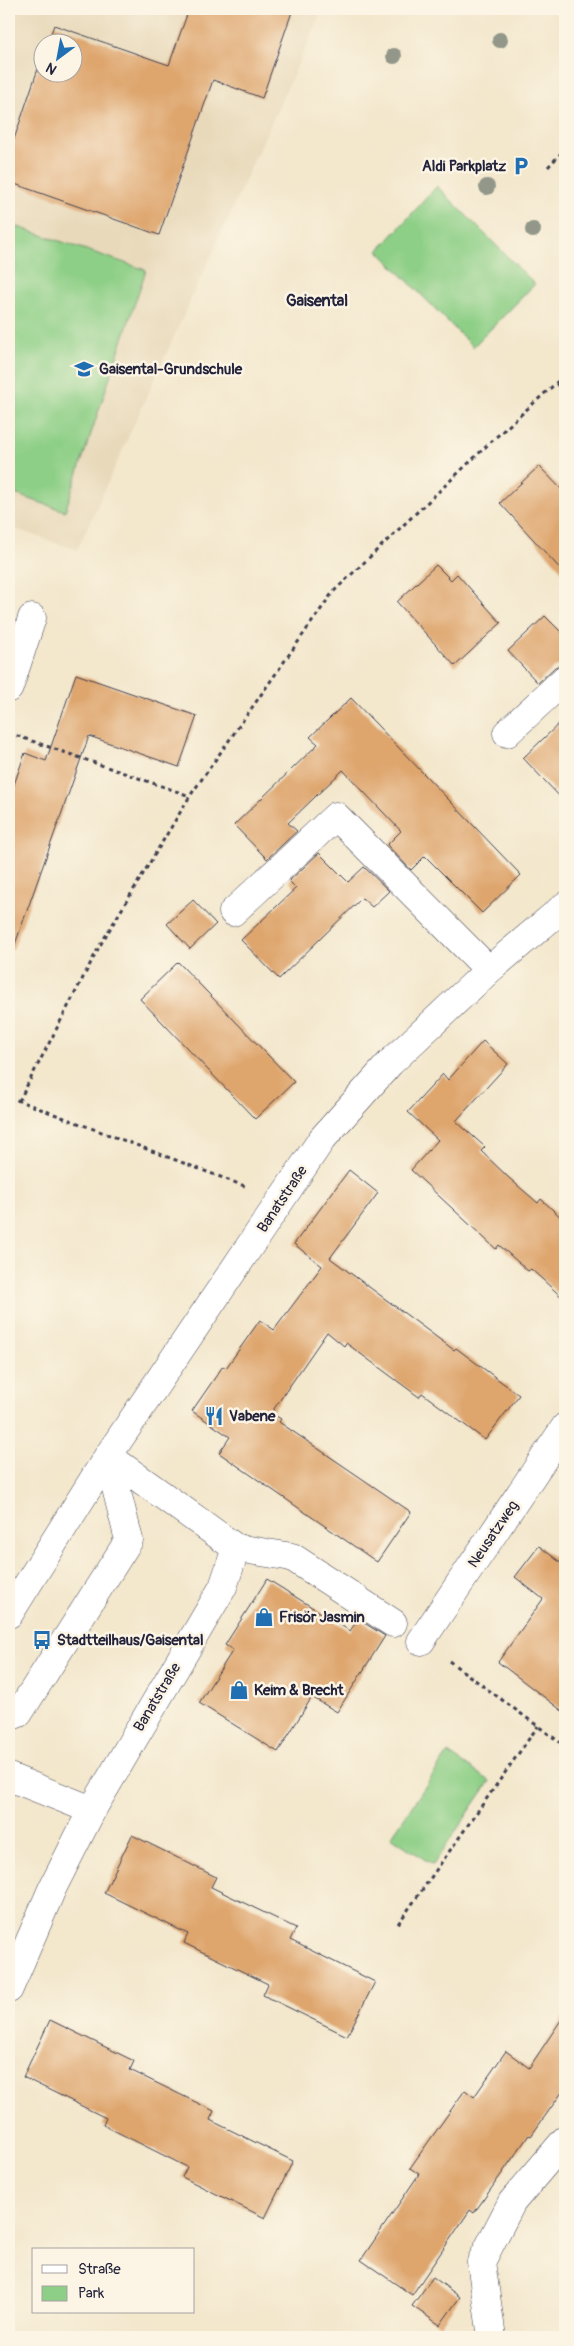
<svg xmlns="http://www.w3.org/2000/svg" width="574" height="2346" viewBox="0 0 574 2346" font-family="Pangolin,sans-serif">
<style>
.built{fill:#e8d9ba;fill-rule:evenodd}
.green{fill:#8dcf86;stroke:#587860}
.building{fill:#dea56d}
.lines{fill:none;stroke-linecap:round;stroke-linejoin:round}
.minor-casing{stroke:#414051;stroke-width:29}
.path{stroke:#414051;stroke-width:3;stroke-dasharray:4 4;stroke-linecap:butt}
.minor{stroke:#fff;stroke-width:28}
.tree{fill:#929789}
.labels{text-anchor:middle;stroke-width:5;stroke-linejoin:round;paint-order:stroke}
.poi-label{font-size:15px;font-weight:bold;fill:#22223b;stroke:#fcf5e5;text-anchor:start}
.street-label{font-size:15px;fill:#22223b;stroke:#fcf5e5}
.neighbourhood-label{font-size:16px;font-weight:bold;fill:#22223b;stroke:#fcf5e5}
</style>
<rect width="100%" height="100%" fill="#fcf5e5"/>
<filter id="ink" filterUnits="userSpaceOnUse"><feTurbulence type="fractalNoise" baseFrequency=".02" numOctaves="2"/><feDisplacementMap in="SourceGraphic" scale="10" xChannelSelector="R" yChannelSelector="G"/><feConvolveMatrix kernelMatrix="1 2 1 2 8 2 1 2 1" color-interpolation-filters="sRGB"/></filter>
<filter id="wash" filterUnits="userSpaceOnUse"><feTurbulence type="fractalNoise" baseFrequency=".0096" numOctaves="4" result="noise"/><feDisplacementMap in="SourceGraphic" scale="20" xChannelSelector="R" yChannelSelector="G"/><feGaussianBlur stdDeviation="1.12" result="paint"/><feColorMatrix in="noise" values="0 0 0 0 0 0 0 0 0 0 0 0 0 0 0 0 0 1.4 0 .05"/><feComposite in="paint" operator="in"/></filter>
<g filter="url(#wash)">
<rect width="100%" height="100%" fill="#f3e7cc"/>
<!-- built -->
<path class="built" d="M 9,9 L 323,9 L 77,550 L 9,527 ZM 42,42 L 72,42 L 72,72 L 42,72 Z"/>
<!-- green -->
<path class="green" d="M 437,186 L 535,284 L 473,347 L 378,251 Z
M 9,224 L 146,270 L 65,511 L 9,492 Z
M 448,1753 L 490,1781 L 433,1865 L 391,1837 Z"/>
<g id="blocks">
<!-- building -->
<path class="building" d="M 189,9 L 293,9 L 262,98 L 213,80 L 159,235 L 9,182 L 9,154 L 42,57 L 42,72 L 72,72 L 72,42 L 48,42 L 54,25 L 169,65 Z
M 539,466 L 565,493 L 565,574 L 500,503 Z
M 436,565 L 451,580 L 457,574 L 501,623 L 455,666 L 397,602 Z
M 545,616 L 565,636 L 565,664 L 555,667 L 538,683 L 508,651 Z
M 76,674 L 197,716 L 179,767 L 89,736 L 13,950 L 9,949 L 9,799 L 25,753 L 46,761 Z
M 351,698 L 521,875 L 482,913 L 425,856 L 411,870 L 387,845 L 401,831 L 343,770 L 288,823 L 297,831 L 267,859 L 234,825 L 318,744 L 310,737 Z
M 565,718 L 565,802 L 523,758 Z
M 319,853 L 348,882 L 364,867 L 389,891 L 372,907 L 362,898 L 279,979 L 241,940 L 296,888 L 289,881 Z
M 193,900 L 216,924 L 190,949 L 167,924 Z
M 178,962 L 294,1082 L 255,1119 L 140,999 Z
M 483,1041 L 508,1064 L 456,1121 L 485,1147 L 481,1151 L 509,1178 L 538,1203 L 541,1199 L 565,1221 L 565,1300 L 531,1269 L 528,1271 L 499,1245 L 496,1249 L 411,1170 L 438,1140 L 408,1112 L 443,1074 L 448,1080 Z
M 349,1170 L 378,1193 L 330,1258 L 454,1350 L 456,1348 L 519,1395 L 485,1440 L 422,1393 L 419,1397 L 346,1343 L 344,1346 L 327,1332 L 271,1413 L 281,1419 L 279,1422 L 411,1512 L 377,1562 L 219,1453 L 230,1437 L 192,1411 L 223,1366 L 226,1368 L 260,1320 L 274,1330 L 322,1266 L 294,1244 Z
M 539,1546 L 565,1566 L 565,1713 L 498,1662 L 543,1599 L 515,1577 Z
M 267,1579 L 350,1631 L 358,1619 L 385,1636 L 337,1712 L 312,1697 L 278,1752 L 199,1703 L 233,1650 L 225,1645 Z
M 132,1835 L 216,1877 L 211,1887 L 296,1928 L 290,1940 L 375,1982 L 347,2036 L 263,1995 L 268,1984 L 184,1943 L 188,1934 L 104,1893 Z
M 565,2014 L 565,2088 L 531,2136 L 529,2135 L 474,2213 L 470,2210 L 412,2295 L 361,2260 L 419,2174 L 410,2168 L 465,2090 L 474,2097 L 506,2051 L 529,2068 Z
M 50,2020 L 134,2061 L 130,2070 L 214,2111 L 210,2120 L 293,2161 L 265,2218 L 182,2177 L 187,2167 L 103,2125 L 106,2118 L 23,2077 Z
M 433,2277 L 460,2297 L 440,2325 L 412,2306 Z"/>
</g>
</g>
<g filter="url(#ink)">
<use href="#blocks" fill-opacity="0" stroke="#414051" stroke-width="1"/>
<g class="lines">
<!-- minor casing -->
<g class="minor-casing">
<path id="minor" d="M 9,688 L 32,618
M 507,733 L 565,679
M 233,912 L 336,816 L 489,970
M 236,1548 L 292,1557 L 393,1623
M 9,1614 L 108,1456 L 322,1139 L 390,1063 L 489,970 L 565,906
M 421,1641 L 565,1427
M 9,1717 L 19,1713 L 129,1540 L 108,1456
M 9,1777 L 92,1810
M 9,1989 L 52,1889 L 92,1810 L 223,1587 L 236,1548 L 108,1456
M 492,2337 L 481,2262 L 512,2202 L 565,2140"/>
</g>
<!-- path -->
<path class="path" d="M 548,167 L 565,149
M 556,383 L 565,394
M 9,733 L 190,796
M 9,1097 L 247,1187
M 19,1101 L 99,947 L 190,796 L 333,592 L 495,438 L 565,375
M 449,1661 L 565,1746
M 398,1924 L 538,1726"/>
<!-- minor -->
<use href="#minor" class="minor"/>
</g>
<!-- trees -->
<g class="tree">
<circle cx="500" cy="40" r="8"/>
<circle cx="394" cy="56" r="8"/>
<circle cx="487" cy="187" r="8"/>
<circle cx="533" cy="230" r="8"/>
</g>
</g>
<!-- icons -->
<defs>
<g id="parking-bare" transform="scale(1.5)"><path d="M-3.5-5.5H1a3.5 3.5 0 0 1 0 7H-1V5.5H-3.5ZM-1-3.4V-.6H.8a1.4 1.4 0 0 0 0-2.8Z" fill="#1f6fb2" stroke="#fcf5e5" stroke-width="2.5" paint-order="stroke"/></g>
<g id="school-bare" transform="scale(1.5)"><path d="M0-5L7-2L0 1L-7-2ZM-4 1L0 2.5L4 1V4Q0 6-4 4Z" fill="#1f6fb2" stroke="#fcf5e5" stroke-width="2.5" paint-order="stroke"/></g>
<g id="restaurant-bare" transform="scale(1.5)"><path d="M-5-6h1v4h1v-4h1v4h1v-4h1v5L-1.5 .5V6h-2V.5L-5-1ZM5-6V6H3V1.5H1.5Q1.5-4 5-6Z" fill="#1f6fb2" stroke="#fcf5e5" stroke-width="2.5" paint-order="stroke"/></g>
<g id="shop-bare" transform="scale(1.5)"><path d="M-5-2.5h2.3a2.7 3.5 0 0 1 5.4 0H5L5.5 6h-11ZM-1.5-2.5h3a1.5 2.3 0 0 0-3 0Z" fill="#1f6fb2" stroke="#fcf5e5" stroke-width="2.5" paint-order="stroke"/></g>
<g id="bus-bare" transform="scale(1.5)"><path d="M-5-6H5V4H4V6H2V4H-2V6H-4V4H-5ZM-3.5-4V0h7V-4ZM-3.5 1.2v1.5H-2V1.2ZM2 1.2v1.5H3.5V1.2Z" fill="#1f6fb2" stroke="#fcf5e5" stroke-width="2.5" paint-order="stroke"/></g>
</defs>
<g fill-rule="evenodd">
<use href="#parking-bare" x="521" y="166"/>
<use href="#school-bare" x="84" y="369"/>
<use href="#restaurant-bare" x="214" y="1416"/>
<use href="#shop-bare" x="264" y="1617"/>
<use href="#bus-bare" x="42" y="1640"/>
<use href="#shop-bare" x="239" y="1690"/>
</g>
<g class="labels">
<!-- poi labels -->
<g class="poi-label">
<text x="506" y="171" text-anchor="end">Aldi Parkplatz</text>
<text x="99" y="374">Gaisental-Grundschule</text>
<text x="229" y="1421">Vabene</text>
<text x="279" y="1622">Frisör Jasmin</text>
<text x="57" y="1645">Stadtteilhaus/Gaisental</text>
<text x="254" y="1695">Keim &amp; Brecht</text>
</g>
<!-- street labels -->
<g class="street-label">
<text transform="translate(282 1199) rotate(-56)" y="5">Banatstraße</text>
<text transform="translate(493 1534) rotate(-56)" y="5">Neusatzweg</text>
<text transform="translate(157 1697) rotate(-59)" y="5">Banatstraße</text>
</g>
<!-- neighbourhood labels -->
<g class="neighbourhood-label">
<text x="317" y="306">Gaisental</text>
</g>
</g>
<!-- margin -->
<rect width="574" height="2346" fill="none" stroke="#fcf5e5" stroke-width="30"/>
<!-- legend -->
<rect x="32" y="2248" width="162" height="65" fill="#fcf5e5" stroke="#a5a1a1"/>
<rect x="42" y="2265" width="25" height="8" fill="#ffffff" stroke="#a5a1a1"/>
<text x="78" y="2274" font-size="15" fill="#22223b">Straße</text>
<rect x="42" y="2286" width="25" height="15" fill="#8dcf86" stroke="#a5a1a1"/>
<text x="78" y="2298" font-size="15" fill="#22223b">Park</text>
<!-- north arrow -->
<g transform="translate(58 58) rotate(212)"><circle r="24" fill="#fcf5e5" stroke="#a5a1a1"/>
<path d="M0-4L9 19L0 12L-9 19Z" fill="#1f6fb2"/>
<text y="-8" font-size="14" font-weight="bold" text-anchor="middle" fill="#22223b">N</text>
</g>
</svg>
